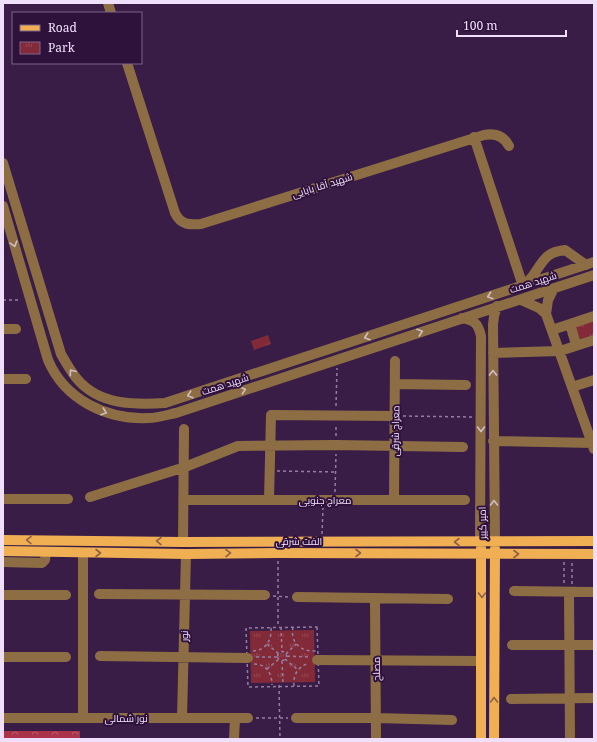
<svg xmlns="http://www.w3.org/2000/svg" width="597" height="742" viewBox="0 0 597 742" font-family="'Noto Serif',Cairo,serif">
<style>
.forest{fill:url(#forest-crowns)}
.park{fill:url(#park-tufts)}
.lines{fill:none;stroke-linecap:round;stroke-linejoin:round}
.path{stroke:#957fa1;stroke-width:1.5;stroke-dasharray:3 3;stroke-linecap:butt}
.minor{stroke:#8d6e44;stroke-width:10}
.major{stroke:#f0af52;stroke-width:10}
.oneway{stroke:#d2bdc3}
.oneway2{stroke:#906047}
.labels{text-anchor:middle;stroke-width:4;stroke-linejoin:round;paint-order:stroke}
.street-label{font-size:10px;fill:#f0dffa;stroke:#2f123c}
</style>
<defs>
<pattern id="forest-crowns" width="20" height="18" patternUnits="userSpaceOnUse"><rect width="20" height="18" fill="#aa3249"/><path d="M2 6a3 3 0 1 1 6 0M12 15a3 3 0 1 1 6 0" fill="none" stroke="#ba596d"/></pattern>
<pattern id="park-tufts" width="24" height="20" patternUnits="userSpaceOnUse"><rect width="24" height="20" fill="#832a39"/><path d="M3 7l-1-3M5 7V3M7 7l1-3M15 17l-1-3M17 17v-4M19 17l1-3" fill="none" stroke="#954857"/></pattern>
</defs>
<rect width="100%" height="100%" fill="#391d47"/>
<!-- forest -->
<path class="forest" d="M 3,731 L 80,731 L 80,739 L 3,739 Z"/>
<!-- park -->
<path class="park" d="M 594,320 L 594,335 L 578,340 L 574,326 Z
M 268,335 L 271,344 L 254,350 L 251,341 Z
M 314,630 L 315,682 L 251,683 L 250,631 Z"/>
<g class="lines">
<!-- path -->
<path class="path" d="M 3,300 L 21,300
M 336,406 L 337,368
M 403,416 L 473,417
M 336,436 L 336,424
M 277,471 L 336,472
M 335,492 L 336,454
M 322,534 L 323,508
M 278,561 L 278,627
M 564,583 L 564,562
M 572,584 L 572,562
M 273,596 L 289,597
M 281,627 L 282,652
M 293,627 C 290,642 300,652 316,651
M 317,627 L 319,686 L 248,687 L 246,628 Z
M 267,644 L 279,654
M 253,651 C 266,650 272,640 271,627
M277.5 656a4.5 4.5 0 1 1 9 0a4.5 4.5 0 1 1-9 0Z
M 286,654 L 296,644
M 287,656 L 309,657
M 256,657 L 278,657
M 285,659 L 298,670
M 282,661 L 283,685
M 254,664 C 266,664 272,673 272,685
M 267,669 L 279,659
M 279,685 L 280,739
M 294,686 C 293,674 298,667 309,663
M 256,718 L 288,718"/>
<!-- minor -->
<path class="minor" d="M 108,3 L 111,13
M 127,63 L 175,213 C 181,225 189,225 201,224 L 484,135 C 495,133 504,136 509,146
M 474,137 L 523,286 C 527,282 531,279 534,274 C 544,260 546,252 565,250 L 586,265
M 3,163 L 61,354 C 66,363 71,372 78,380 C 100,405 134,405 165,403 L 594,262
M 3,206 L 48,360 C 65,400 107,420 149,418 C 157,418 167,415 176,413 L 594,275
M 521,300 L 539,308 L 546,314 L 548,300 L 554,288
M 546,314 L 594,449
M 462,318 C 475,321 478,323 481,336 L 480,542
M 570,324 L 575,341
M 3,329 L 16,329
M 552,330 L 594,316
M 493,353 L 560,351 L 594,340
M 3,379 L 26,379
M 395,384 L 466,385
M 572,387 L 594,380
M 493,441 L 594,443
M 90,497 L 185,467 L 238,446 L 336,445 L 463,447
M 3,499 L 68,499
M 184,500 L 465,500
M 269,500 L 271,415 L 395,416
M 394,500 L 395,361
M 183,542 L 184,429
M 495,542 L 493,325 L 494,316 L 497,306
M 3,562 L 42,563 L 45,560 L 46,552
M 514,591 L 594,592
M 569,592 L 570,739
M 99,594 L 265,595
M 3,595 L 66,595
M 297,597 L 448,599
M 375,599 L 376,739
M 512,645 L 594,645
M 100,656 L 248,658
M 3,657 L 66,657
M 317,660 L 481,661
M 511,699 L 594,698
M 3,718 L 248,718
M 83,718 L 83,553
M 182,718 L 186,554
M 296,718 L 376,718 L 452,720
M 234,739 L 235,718"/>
<!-- major -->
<path class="major" d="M 3,540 L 183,542 L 594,541
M 481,548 L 481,739
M 3,551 L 186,554 L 278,553 L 594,554
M 494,739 L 495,549"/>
</g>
<!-- one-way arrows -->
<defs><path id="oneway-chevron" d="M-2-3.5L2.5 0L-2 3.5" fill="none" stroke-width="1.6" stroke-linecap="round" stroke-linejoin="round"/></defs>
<g class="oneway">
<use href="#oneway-chevron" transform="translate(14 244) rotate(74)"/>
<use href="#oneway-chevron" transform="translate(490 296) rotate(162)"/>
<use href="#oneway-chevron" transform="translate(420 332) rotate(-18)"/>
<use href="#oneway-chevron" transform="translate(367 337) rotate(162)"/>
<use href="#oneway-chevron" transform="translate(72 372) rotate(-126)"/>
<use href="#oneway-chevron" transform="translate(493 373) rotate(-90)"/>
<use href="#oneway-chevron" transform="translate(243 390) rotate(-18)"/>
<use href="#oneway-chevron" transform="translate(190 395) rotate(162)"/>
<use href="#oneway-chevron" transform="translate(104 412) rotate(19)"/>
<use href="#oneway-chevron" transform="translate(481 429) rotate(90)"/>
<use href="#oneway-chevron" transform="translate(494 503) rotate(-91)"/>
</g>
<g class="oneway2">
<use href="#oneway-chevron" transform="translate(29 540) rotate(-179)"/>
<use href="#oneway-chevron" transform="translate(159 541) rotate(-179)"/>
<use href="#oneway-chevron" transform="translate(457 542) rotate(180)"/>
<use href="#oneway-chevron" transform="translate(98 553)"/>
<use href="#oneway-chevron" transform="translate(228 553) rotate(-1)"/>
<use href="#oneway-chevron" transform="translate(358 553)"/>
<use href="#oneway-chevron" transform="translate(516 554)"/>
<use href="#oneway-chevron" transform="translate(482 595) rotate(90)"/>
<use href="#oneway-chevron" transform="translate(494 700) rotate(-90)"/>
</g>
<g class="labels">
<!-- street labels -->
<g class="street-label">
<text transform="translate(322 185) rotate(-17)" y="4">شهید آقا بابایی</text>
<text transform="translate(533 282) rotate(-18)" y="4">شهید همت</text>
<text transform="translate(225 384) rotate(-18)" y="4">شهید همت</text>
<text transform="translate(395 431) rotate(-89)" y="4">معراج شرقی</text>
<text x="325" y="504">معراج جنوبی</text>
<text transform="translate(482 523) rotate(-91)" y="4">امیر کبیر</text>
<text x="299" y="545">الفت شرقی</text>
<text transform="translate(184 636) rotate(-89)" y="4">نور</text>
<text transform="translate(376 669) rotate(-91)" y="4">مصلح</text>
<text x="126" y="722">نور شمالی</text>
</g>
</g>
<!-- border -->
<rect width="597" height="742" fill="none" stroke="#f0dffa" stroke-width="8"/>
<!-- legend -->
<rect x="12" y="12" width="130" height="52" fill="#2f123c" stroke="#7c6488"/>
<rect x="20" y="25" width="20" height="6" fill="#f0af52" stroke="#7c6488"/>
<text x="48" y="32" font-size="12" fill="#f0dffa">Road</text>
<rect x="20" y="42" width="20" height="12" fill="url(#park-tufts)" stroke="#7c6488"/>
<text x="48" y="52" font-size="12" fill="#f0dffa">Park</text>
<!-- scale -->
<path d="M457 30v6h109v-6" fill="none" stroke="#f0dffa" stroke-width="2"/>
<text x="463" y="30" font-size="12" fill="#f0dffa" stroke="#2f123c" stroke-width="3" paint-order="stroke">100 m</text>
</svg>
